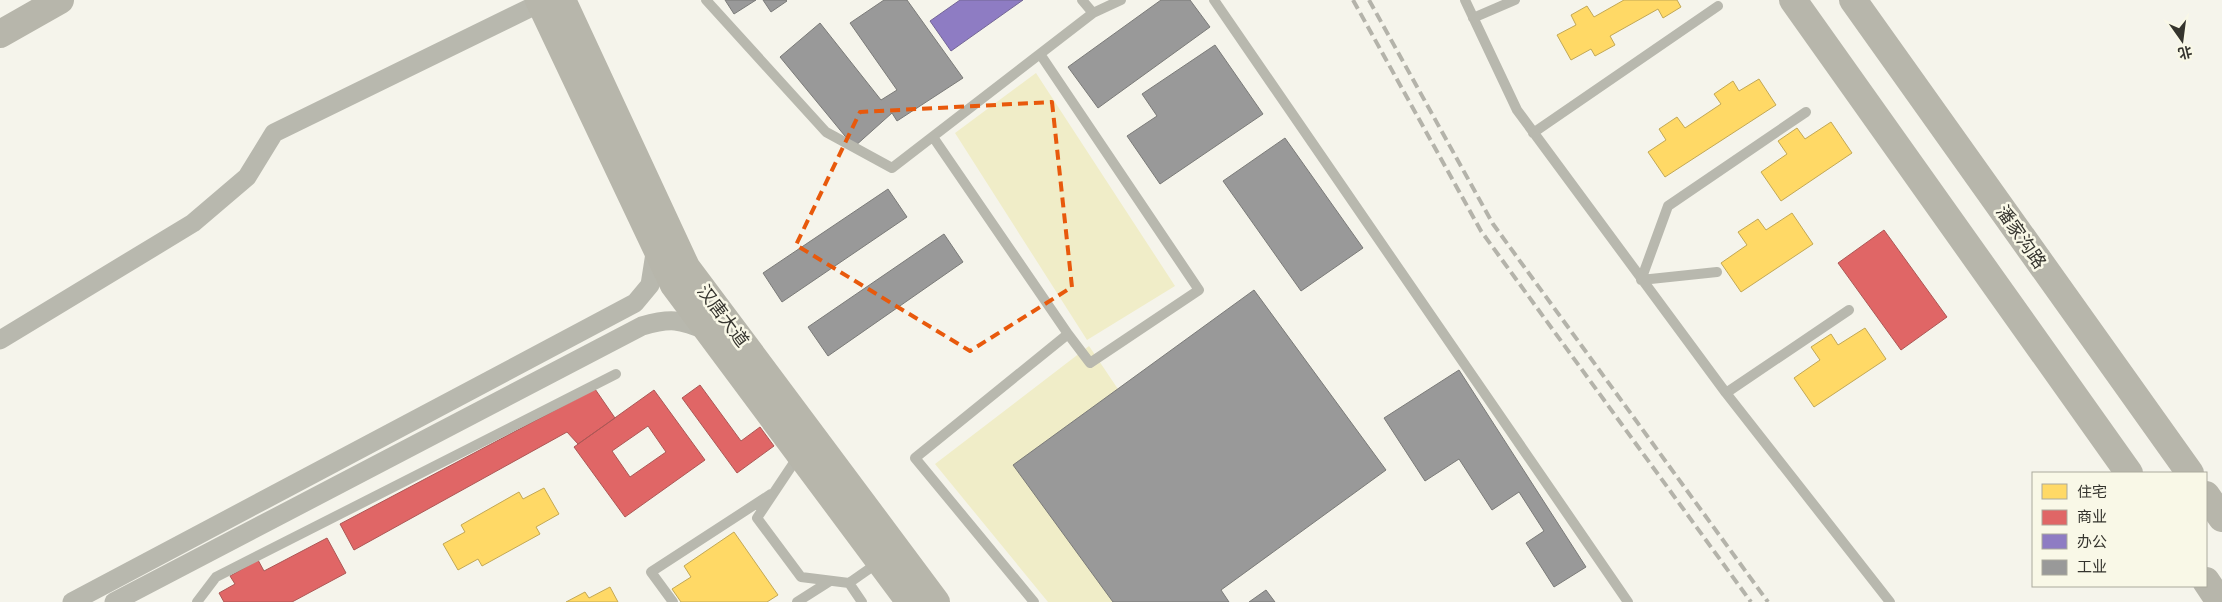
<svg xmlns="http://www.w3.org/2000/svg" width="2222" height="602" viewBox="0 0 2222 602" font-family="'Noto Sans','Noto Sans SC',sans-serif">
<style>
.green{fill:#f0edc8}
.homes{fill:#ffd966;stroke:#c2a855}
.shops{fill:#e06666;stroke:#ad5755;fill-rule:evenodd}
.offices{fill:#8e7cc3;stroke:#736696}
.industry{fill:#999;stroke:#7b7b79}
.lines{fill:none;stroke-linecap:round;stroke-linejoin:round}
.lane{stroke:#b8b8ae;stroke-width:10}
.street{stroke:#b8b8ae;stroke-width:19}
.secondary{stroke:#b7b6ab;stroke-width:28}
.rail{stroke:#b4b3aa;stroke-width:4;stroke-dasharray:10 5;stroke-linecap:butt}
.marked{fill:none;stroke:#e8590c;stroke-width:4;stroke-dasharray:10 6;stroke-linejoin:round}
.labels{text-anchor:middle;stroke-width:5;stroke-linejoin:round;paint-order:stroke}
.street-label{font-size:18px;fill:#35342e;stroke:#f9f8e7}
</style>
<rect width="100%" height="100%" fill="#f5f4eb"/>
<!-- green -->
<path class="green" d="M 1036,73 L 1175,286 L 1087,340 L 955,133 Z
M 1089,346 L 1124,398 L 1140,602 L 1048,602 L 935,464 Z"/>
<!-- homes -->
<path class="homes" d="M 1624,0 L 1677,0 L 1681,7 L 1663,18 L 1658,9 L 1610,36 L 1615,45 L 1595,56 L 1591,49 L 1571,60 L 1557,35 L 1576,25 L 1571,15 L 1587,6 L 1594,17 Z
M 1759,79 L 1776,105 L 1665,177 L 1648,152 L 1666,140 L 1659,129 L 1677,117 L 1685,128 L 1721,104 L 1714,94 L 1733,81 L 1739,91 Z
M 1831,122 L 1852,153 L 1781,201 L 1761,172 L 1787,154 L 1778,141 L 1797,128 L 1805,139 Z
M 1792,213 L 1813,244 L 1741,292 L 1721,263 L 1747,245 L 1738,232 L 1758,219 L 1766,230 Z
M 1865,328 L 1886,359 L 1814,407 L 1794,378 L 1820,360 L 1811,347 L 1831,334 L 1838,345 Z
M 544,488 L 559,514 L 536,527 L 540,534 L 482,566 L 478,559 L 458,570 L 443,544 L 465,532 L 461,525 L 519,492 L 523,499 Z
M 734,532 L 778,595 L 767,602 L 681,602 L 672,589 L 691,577 L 684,566 Z
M 610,587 L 618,602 L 566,602 L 585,592 L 589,598 Z"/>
<!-- shops -->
<path class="shops" d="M 1884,230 L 1947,317 L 1901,350 L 1838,263 Z
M 700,385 L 741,441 L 760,427 L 774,446 L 737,473 L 682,398 Z
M 595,389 L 615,418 L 578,444 L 567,432 L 354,550 L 340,524 Z
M 654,390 L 705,460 L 625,517 L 574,447 ZM 648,426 L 666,452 L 630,477 L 612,451 Z
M 327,538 L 346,573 L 292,602 L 224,602 L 219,593 L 235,584 L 230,576 L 258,560 L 264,571 Z"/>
<!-- offices -->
<path class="offices" d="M 960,0 L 1023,0 L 951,51 L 930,21 Z"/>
<!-- industry -->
<path class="industry" d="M 725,0 L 756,0 L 734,14 Z
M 763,0 L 786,0 L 787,1 L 771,12 Z
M 884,0 L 907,0 L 963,78 L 897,121 L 892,113 L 854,147 L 780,57 L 820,23 L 881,100 L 897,90 L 850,23 Z
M 1161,0 L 1190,0 L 1210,27 L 1098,108 L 1068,67 Z
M 1215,45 L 1263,114 L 1160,184 L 1127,136 L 1157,116 L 1142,94 Z
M 1285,138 L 1363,248 L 1301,291 L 1223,181 Z
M 888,189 L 907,217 L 782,302 L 763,273 Z
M 944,234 L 963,262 L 828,356 L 808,327 Z
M 1254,290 L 1386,470 L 1221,590 L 1229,602 L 1113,602 L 1013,465 Z
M 1459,370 L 1586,567 L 1554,587 L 1526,543 L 1544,531 L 1519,492 L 1492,510 L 1459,459 L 1425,481 L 1384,418 Z
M 1266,590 L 1275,602 L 1249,602 Z"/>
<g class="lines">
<!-- lane -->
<path class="lane" d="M 706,0 L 826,132 L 892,168 L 1093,13 L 1121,0
M 1082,0 L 1093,13
M 1214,0 L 1628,602
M 1465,0 L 1517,110 L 1726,393 L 1890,602
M 1473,18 L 1515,0
M 1040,54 L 1199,290 L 1090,363 L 1068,334
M 1533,133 L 1718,6
M 933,137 L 1068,334 L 915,458 L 1034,602
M 1717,272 L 1641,280 L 1668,206 L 1806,112
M 1726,393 L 1849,310
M 799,455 L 757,518 L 801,577 L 849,583 L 862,602
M 849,583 L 879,562
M 197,602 L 216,577 L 616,374
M 673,602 L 651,572 L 771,494
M 797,602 L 830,581"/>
<!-- street -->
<path class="street" d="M 0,340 L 193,223 L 247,177 L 274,133 L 540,3
M 72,602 L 635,303 L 650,285 L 656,247
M 114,602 L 642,326 C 670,318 680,319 707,331"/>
<!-- secondary -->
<path class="secondary" d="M 539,0 L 674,285 L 910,602
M 562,0 L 686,267 L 936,602
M 1793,0 L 2129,473
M 1853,0 L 2190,473
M 0,34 L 60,0
M 2206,495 L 2222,518
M 2206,581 L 2220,602"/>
<!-- rail -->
<path class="rail" d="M 1353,0 L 1481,231 L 1751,602
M 1369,0 L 1493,224 L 1768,602"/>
</g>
<!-- marked area -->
<path class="marked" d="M 1052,102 L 1072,287 L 970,351 L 796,245 L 860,112 Z"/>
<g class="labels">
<!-- street labels -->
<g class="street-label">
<text transform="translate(2021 237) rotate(55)" y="6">潘家沟路</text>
<text transform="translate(723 316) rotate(53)" y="6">汉唐大道</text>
</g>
</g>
<!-- legend -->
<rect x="2032" y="472" width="175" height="115" fill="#f9f8e7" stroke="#abaa9d"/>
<rect x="2042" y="484" width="25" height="15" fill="#ffd966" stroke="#abaa9d"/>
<text x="2077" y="497" font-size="15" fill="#35342e">住宅</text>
<rect x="2042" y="510" width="25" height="15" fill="#e06666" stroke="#abaa9d"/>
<text x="2077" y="522" font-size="15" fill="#35342e">商业</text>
<rect x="2042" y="534" width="25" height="15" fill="#8e7cc3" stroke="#abaa9d"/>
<text x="2077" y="547" font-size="15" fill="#35342e">办公</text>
<rect x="2042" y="560" width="25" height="15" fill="#999999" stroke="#abaa9d"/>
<text x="2077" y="572" font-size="15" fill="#35342e">工业</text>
<!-- north arrow -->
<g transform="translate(2182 40) rotate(166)" stroke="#f9f8e7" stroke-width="4" paint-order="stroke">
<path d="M0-4L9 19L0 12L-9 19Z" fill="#35342e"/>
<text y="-8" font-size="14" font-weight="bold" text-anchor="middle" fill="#35342e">北</text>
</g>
</svg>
